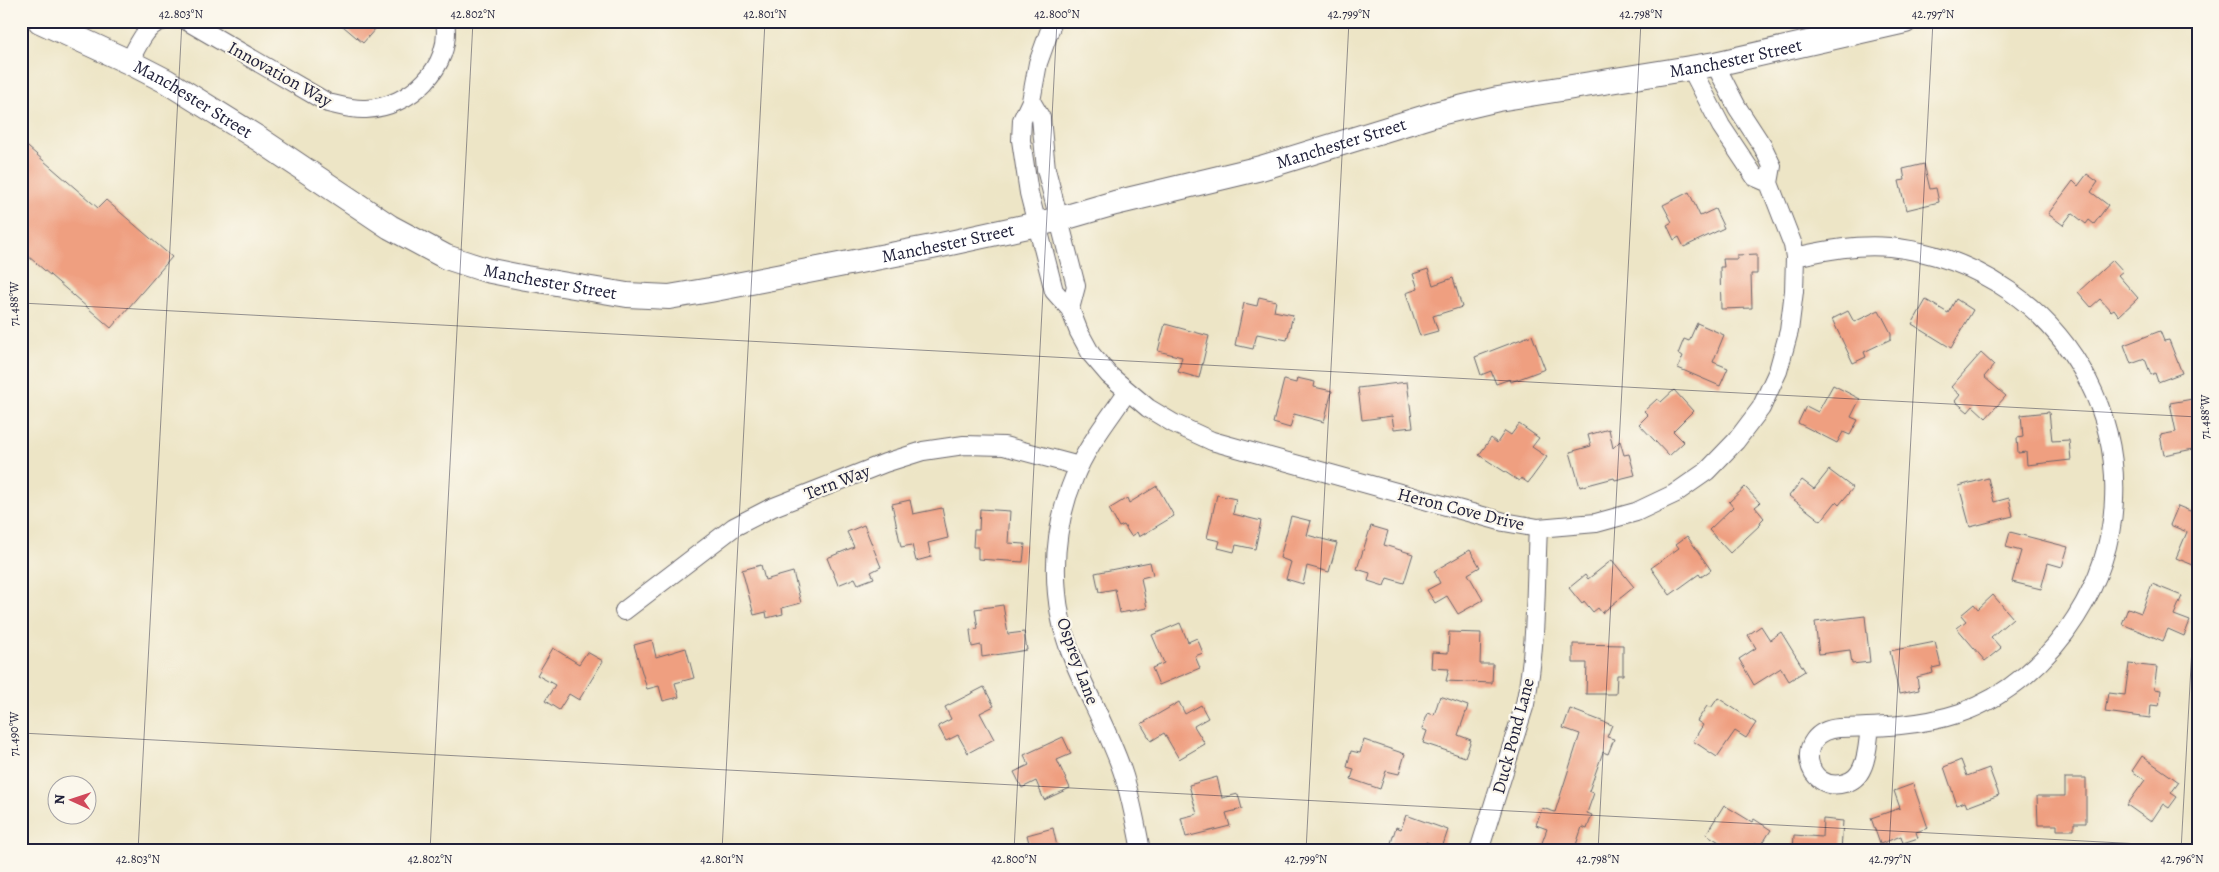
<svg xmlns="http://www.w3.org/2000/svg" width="2219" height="872" viewBox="0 0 2219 872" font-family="Alegreya,serif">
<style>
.building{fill:#ef9f80}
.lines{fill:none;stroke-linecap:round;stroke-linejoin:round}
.street-casing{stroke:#69666c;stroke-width:20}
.secondary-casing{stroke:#69666c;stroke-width:26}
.street{stroke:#fff;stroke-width:18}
.secondary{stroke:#fff;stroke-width:24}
.ticks{fill:none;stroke:#22223b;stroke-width:1;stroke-opacity:0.45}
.labels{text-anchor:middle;stroke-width:4.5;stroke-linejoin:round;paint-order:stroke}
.street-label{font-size:18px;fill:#22223b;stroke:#fbf7ec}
.neatline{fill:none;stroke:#22223b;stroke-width:2}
.ticks-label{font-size:12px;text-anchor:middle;fill:#22223b}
</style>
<rect width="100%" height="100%" fill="#fbf7ec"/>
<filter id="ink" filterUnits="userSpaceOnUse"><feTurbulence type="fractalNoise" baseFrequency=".02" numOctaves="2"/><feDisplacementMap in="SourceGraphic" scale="10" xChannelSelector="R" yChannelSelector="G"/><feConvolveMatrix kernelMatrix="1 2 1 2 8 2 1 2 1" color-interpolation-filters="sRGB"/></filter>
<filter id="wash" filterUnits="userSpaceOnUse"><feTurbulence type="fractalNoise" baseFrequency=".0096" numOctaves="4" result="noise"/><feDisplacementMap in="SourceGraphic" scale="20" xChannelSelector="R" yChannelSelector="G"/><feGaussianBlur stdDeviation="1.12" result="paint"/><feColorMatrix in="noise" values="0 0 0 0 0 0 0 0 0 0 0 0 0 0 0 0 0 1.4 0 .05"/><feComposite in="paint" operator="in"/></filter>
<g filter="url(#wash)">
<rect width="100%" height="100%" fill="#ede5c6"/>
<g id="blocks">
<!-- building -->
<path class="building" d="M 337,21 L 382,21 L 363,43 Z
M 21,141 L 98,208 L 106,200 L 172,257 L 111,328 L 21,250 Z
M 1924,164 L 1930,189 L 1936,188 L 1939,202 L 1906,210 L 1899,181 L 1905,180 L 1903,169 Z
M 2087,174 L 2098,182 L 2091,192 L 2108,205 L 2094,224 L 2089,220 L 2086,224 L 2072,213 L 2063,225 L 2048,214 L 2073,181 L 2078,186 Z
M 1689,192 L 1700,216 L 1715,209 L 1724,228 L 1684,247 L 1679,237 L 1674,240 L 1667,225 L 1672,222 L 1663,205 Z
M 1757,254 L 1757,274 L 1751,274 L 1752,308 L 1721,309 L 1720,267 L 1724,267 L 1723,259 L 1737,259 L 1737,255 Z
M 2113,260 L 2123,271 L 2118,275 L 2138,298 L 2119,316 L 2114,309 L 2111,311 L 2100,299 L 2091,307 L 2078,292 Z
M 1428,269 L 1433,285 L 1453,278 L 1462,307 L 1433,316 L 1438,331 L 1420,336 L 1406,293 L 1418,289 L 1413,274 Z
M 1259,297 L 1276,301 L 1274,311 L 1293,315 L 1287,340 L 1257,334 L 1253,349 L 1235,345 L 1244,303 L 1257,306 Z
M 1956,299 L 1973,310 L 1951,348 L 1912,324 L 1926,300 L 1948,313 Z
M 1879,310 L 1891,333 L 1891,339 L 1864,352 L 1866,357 L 1853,363 L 1832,319 L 1848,311 L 1854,322 Z
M 1697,323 L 1724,335 L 1713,362 L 1728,368 L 1720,386 L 1678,368 L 1683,356 L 1678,354 L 1684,339 L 1689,341 Z
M 1165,324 L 1209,336 L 1199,378 L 1178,372 L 1182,357 L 1158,351 Z
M 2160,331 L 2164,341 L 2169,340 L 2182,373 L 2158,382 L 2155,373 L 2151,375 L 2145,359 L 2131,364 L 2124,345 Z
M 1532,335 L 1545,369 L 1511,382 L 1510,379 L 1496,384 L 1491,371 L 1481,375 L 1475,357 Z
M 1981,353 L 1994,365 L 1984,377 L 2006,396 L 1986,418 L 1973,406 L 1968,412 L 1955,401 L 1960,395 L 1951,387 Z
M 1297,378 L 1315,382 L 1314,387 L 1332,391 L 1324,422 L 1294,414 L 1290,428 L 1273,423 L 1284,380 L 1296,383 Z
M 1407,382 L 1413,427 L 1394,429 L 1392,416 L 1362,420 L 1358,388 Z
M 1833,385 L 1860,399 L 1851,417 L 1858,420 L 1850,435 L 1843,432 L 1837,443 L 1798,423 L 1806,406 L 1818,412 Z
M 1674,390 L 1693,411 L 1673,431 L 1684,442 L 1669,456 L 1639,424 L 1648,415 L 1644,411 L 1657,399 L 1661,402 Z
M 2198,398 L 2198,448 L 2164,455 L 2160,435 L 2176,432 L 2170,403 Z
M 2049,412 L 2052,441 L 2069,440 L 2071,460 L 2027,465 L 2026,452 L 2018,453 L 2017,438 L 2023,437 L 2021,415 Z
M 1519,424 L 1539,438 L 1532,447 L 1547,457 L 1528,483 L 1521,478 L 1519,481 L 1479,455 L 1491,438 L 1497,443 L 1505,431 L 1511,435 Z
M 1609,429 L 1613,448 L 1620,441 L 1624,455 L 1629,454 L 1635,475 L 1615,480 L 1614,478 L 1580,487 L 1570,452 L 1591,446 L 1588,435 Z
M 1829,470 L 1853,488 L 1839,505 L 1836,502 L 1821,521 L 1789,496 L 1802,480 L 1814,489 Z
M 1988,478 L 1994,502 L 2009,498 L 2013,516 L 1970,527 L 1959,486 Z
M 1157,486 L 1174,516 L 1139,537 L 1137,532 L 1131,536 L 1124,525 L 1119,527 L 1109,509 L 1127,498 L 1129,503 Z
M 1745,487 L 1760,503 L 1755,507 L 1764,518 L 1760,522 L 1761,524 L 1730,553 L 1709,530 L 1733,507 L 1729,502 Z
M 1217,495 L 1236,499 L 1233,514 L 1261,521 L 1255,549 L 1236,545 L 1234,552 L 1218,548 L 1220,541 L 1207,538 Z
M 910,500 L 913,514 L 942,508 L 948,538 L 928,543 L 931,557 L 916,561 L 912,545 L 901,547 L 892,504 Z
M 2178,506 L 2195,513 L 2198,506 L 2198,567 L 2176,558 L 2187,532 L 2170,525 Z
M 980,509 L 1010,511 L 1008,543 L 1025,544 L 1023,562 L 978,559 L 978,547 L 973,547 L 974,530 L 979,530 Z
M 1291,516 L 1311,521 L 1307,535 L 1337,543 L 1329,572 L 1307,566 L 1303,584 L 1286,579 L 1291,562 L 1280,558 Z
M 864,525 L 881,567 L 871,572 L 874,578 L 858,584 L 855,578 L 838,585 L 827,558 L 854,547 L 847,532 Z
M 1371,526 L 1388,531 L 1384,545 L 1413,554 L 1404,583 L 1387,578 L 1384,586 L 1368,581 L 1370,573 L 1357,569 Z
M 2010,532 L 2068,547 L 2062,567 L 2048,563 L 2041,589 L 2012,582 L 2021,551 L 2006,547 Z
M 1687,536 L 1711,570 L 1701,577 L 1699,574 L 1670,595 L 1651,568 L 1679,548 L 1676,544 Z
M 1470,550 L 1480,567 L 1468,574 L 1483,600 L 1458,614 L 1447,596 L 1435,603 L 1427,590 L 1440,583 L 1434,571 Z
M 1612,560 L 1634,587 L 1602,613 L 1598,608 L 1593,612 L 1584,601 L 1582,604 L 1569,588 L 1585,575 L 1588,579 Z
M 1150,562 L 1153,575 L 1141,578 L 1147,608 L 1120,613 L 1115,589 L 1099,592 L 1095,573 Z
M 761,565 L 765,580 L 793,572 L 801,603 L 782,608 L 783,614 L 767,618 L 766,612 L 754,615 L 742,570 Z
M 2152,584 L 2182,596 L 2174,615 L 2190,621 L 2184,636 L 2168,629 L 2163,641 L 2122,624 L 2128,608 L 2141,613 Z
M 1993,595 L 2013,618 L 1991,637 L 2001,648 L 1985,661 L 1957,628 L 1966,621 L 1961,615 L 1974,604 L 1978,609 Z
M 1003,605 L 1008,634 L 1024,632 L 1027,650 L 982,657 L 981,645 L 972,647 L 970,630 L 978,629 L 975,609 Z
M 1865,616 L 1870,662 L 1852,664 L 1850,650 L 1819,654 L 1815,622 Z
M 1180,623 L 1188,642 L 1197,638 L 1203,653 L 1195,656 L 1200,668 L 1159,685 L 1152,668 L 1164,663 L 1152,635 Z
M 1761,626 L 1770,640 L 1781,632 L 1805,671 L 1789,681 L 1781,668 L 1754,685 L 1739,659 L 1756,648 L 1748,635 Z
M 1449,632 L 1481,633 L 1480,664 L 1493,664 L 1492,683 L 1446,681 L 1449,669 L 1431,668 L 1432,652 L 1448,653 Z
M 652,640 L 656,657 L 686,648 L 694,678 L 675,683 L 679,697 L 663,701 L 659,686 L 647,689 L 634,645 Z
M 1935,642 L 1941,666 L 1932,668 L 1933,673 L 1917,677 L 1919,690 L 1899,694 L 1890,651 Z
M 1573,644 L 1623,645 L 1623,675 L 1617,675 L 1616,694 L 1586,694 L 1587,663 L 1573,663 Z
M 553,648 L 579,664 L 587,652 L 603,661 L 579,700 L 569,694 L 559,710 L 545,701 L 555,685 L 537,675 Z
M 2129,664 L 2157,667 L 2154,689 L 2161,690 L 2159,706 L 2151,705 L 2150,718 L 2105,712 L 2108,693 L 2125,695 Z
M 984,687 L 994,706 L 980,713 L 994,739 L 968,753 L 958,735 L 946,741 L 938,726 L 951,719 L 945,707 Z
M 1440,696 L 1468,706 L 1458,735 L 1471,740 L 1465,757 L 1423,743 L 1427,731 L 1422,729 L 1428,713 L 1434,715 Z
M 1718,698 L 1756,723 L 1746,738 L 1735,731 L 1717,757 L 1693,741 L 1703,725 L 1697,721 L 1707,706 L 1711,708 Z
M 1179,702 L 1185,714 L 1201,705 L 1208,718 L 1194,726 L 1205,744 L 1179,759 L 1164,733 L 1151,741 L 1141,724 Z
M 1570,709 L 1612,725 L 1607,737 L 1614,739 L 1608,754 L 1603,752 L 1589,791 L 1594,793 L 1587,813 L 1592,815 L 1587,829 L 1582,827 L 1574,851 L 1539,851 L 1547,829 L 1536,825 L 1542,808 L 1555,812 L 1580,734 L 1563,728 Z
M 1063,737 L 1071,754 L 1057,760 L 1070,788 L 1044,800 L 1036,781 L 1022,788 L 1014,772 L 1029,765 L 1024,755 Z
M 1364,740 L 1405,754 L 1399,774 L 1386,771 L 1380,789 L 1351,779 L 1354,769 L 1347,767 L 1351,751 L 1360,753 Z
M 2142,756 L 2179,782 L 2171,793 L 2177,797 L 2169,808 L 2163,804 L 2151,822 L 2127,805 L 2145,780 L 2132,771 Z
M 1961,760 L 1967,776 L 1989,768 L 1999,795 L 1967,807 L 1965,802 L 1957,805 L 1944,767 Z
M 1217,777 L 1222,798 L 1238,794 L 1242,809 L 1226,813 L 1230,826 L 1186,837 L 1181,818 L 1197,814 L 1189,785 Z
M 2065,778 L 2086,778 L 2086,823 L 2074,823 L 2074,830 L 2057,830 L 2057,825 L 2038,825 L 2037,796 L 2065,796 Z
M 1913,784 L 1928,828 L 1916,832 L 1918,838 L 1903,843 L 1901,836 L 1880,844 L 1871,818 L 1900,808 L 1894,791 Z
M 1724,805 L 1752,822 L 1754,819 L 1771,830 L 1761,846 L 1756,843 L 1751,851 L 1734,851 L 1706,834 Z
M 1406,815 L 1448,830 L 1442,848 L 1426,842 L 1423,851 L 1395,851 L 1397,845 L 1391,843 L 1396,827 L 1401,829 Z
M 1823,819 L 1843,821 L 1841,851 L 1793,851 L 1794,835 L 1822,837 Z
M 1053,828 L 1058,851 L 1031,851 L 1027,835 Z"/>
</g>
</g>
<g filter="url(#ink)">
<use href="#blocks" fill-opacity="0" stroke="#69666c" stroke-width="1"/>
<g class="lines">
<!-- street casing -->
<g class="street-casing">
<path id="street" d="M 187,21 L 328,103 C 341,106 353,110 366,109 C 410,107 453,67 445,21
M 1053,21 L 1038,63 L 1031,101 L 1022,120 L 1021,140 L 1029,193 L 1054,291 L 1070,309 L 1079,332 L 1091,354 L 1109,375 L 1148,408 L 1173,423 L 1212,441 L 1504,522 L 1538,528 L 1596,523 L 1636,512 L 1674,494 L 1707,471 L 1736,441 L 1761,408 L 1778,371 L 1789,331 L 1794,291 L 1795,257 L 1793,245 L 1769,183 L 1772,166 L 1763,147 L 1737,107 L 1715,64
M 129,62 C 136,49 146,24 162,21
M 1691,68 L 1721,126 L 1755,177 L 1769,183
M 1031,101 L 1041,118 L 1046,169 L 1076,286 L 1070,309
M 1795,257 C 1826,250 1858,244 1890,247 C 2071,266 2175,461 2076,617 C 2050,659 2007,697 1960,713 C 1921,726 1880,727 1839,728 C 1791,732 1806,795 1845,783 C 1853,781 1859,775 1862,768 C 1868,756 1868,740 1870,727
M 1127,392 C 1108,420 1086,447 1074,478 C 1050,536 1050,602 1073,659 C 1088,696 1109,732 1122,770 C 1131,796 1136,824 1141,851
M 624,611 L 734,527 L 771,508 L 885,463 L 923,451 L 964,445 L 1004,446 L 1079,466
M 1479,851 L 1525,704 C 1537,647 1535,587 1538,528"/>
</g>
<!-- secondary casing -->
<g class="secondary-casing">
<g id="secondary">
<path id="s1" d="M 40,21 L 129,62 L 166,81 L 259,139 L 390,227 L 446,257 L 486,270 L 526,278 L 627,295 L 669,297 L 710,290 L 932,247 L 1060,219 L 1115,203 L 1261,168 L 1439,113 L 1498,99 L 1715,64 L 1905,21"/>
</g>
</g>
<!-- street -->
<use href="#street" class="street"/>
<!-- secondary -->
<use href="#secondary" class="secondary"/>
</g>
</g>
<!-- ticks -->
<path class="ticks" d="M 21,303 L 2198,417M 21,733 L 2198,847M 138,851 L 182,21M 430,851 L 473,21M 722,851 L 765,21M 1014,851 L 1057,21M 1306,851 L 1349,21M 1598,851 L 1641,21M 1889,851 L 1933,21M 2181,851 L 2198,536"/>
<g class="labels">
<!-- street labels -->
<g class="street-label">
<text dy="6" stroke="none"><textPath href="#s1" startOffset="1792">Manchester Street</textPath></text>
<text transform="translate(280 74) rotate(29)" y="6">Innovation Way</text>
<text dy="6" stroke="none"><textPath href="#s1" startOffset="172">Manchester Street</textPath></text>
<text dy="6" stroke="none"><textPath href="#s1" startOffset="1388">Manchester Street</textPath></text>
<text dy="6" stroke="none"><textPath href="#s1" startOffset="982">Manchester Street</textPath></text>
<text dy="6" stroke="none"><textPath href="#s1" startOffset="578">Manchester Street</textPath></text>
<text transform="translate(837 482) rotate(-21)" y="6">Tern Way</text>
<text transform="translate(1461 509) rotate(14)" y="6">Heron Cove Drive</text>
<text transform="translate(1078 661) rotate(70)" y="6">Osprey Lane</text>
<text transform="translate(1513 736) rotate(-75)" y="6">Duck Pond Lane</text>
</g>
</g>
<!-- margin -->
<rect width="2219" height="872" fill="none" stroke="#fbf7ec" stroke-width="55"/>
<!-- north arrow -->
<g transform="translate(72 800) rotate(273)"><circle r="24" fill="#fbf7ec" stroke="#a4a2a5"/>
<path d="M0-4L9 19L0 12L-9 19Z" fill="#d1495b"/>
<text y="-8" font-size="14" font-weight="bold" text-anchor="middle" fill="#22223b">N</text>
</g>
<rect x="28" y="28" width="2164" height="816" class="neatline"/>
<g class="ticks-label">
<text x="181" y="18">42.803°N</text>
<text x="473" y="18">42.802°N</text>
<text x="765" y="18">42.801°N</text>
<text x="1057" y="18">42.800°N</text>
<text x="1349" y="18">42.799°N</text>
<text x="1641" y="18">42.798°N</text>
<text x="1933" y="18">42.797°N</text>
<text transform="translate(14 304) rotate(-90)" y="4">71.488°W</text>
<text transform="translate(2205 417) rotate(-90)" y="4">71.488°W</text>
<text transform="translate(14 734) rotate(-90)" y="4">71.490°W</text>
<text x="138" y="863">42.803°N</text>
<text x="430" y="863">42.802°N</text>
<text x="722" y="863">42.801°N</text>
<text x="1014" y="863">42.800°N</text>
<text x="1306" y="863">42.799°N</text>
<text x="1598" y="863">42.798°N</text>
<text x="1890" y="863">42.797°N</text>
<text x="2182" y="863">42.796°N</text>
</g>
</svg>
